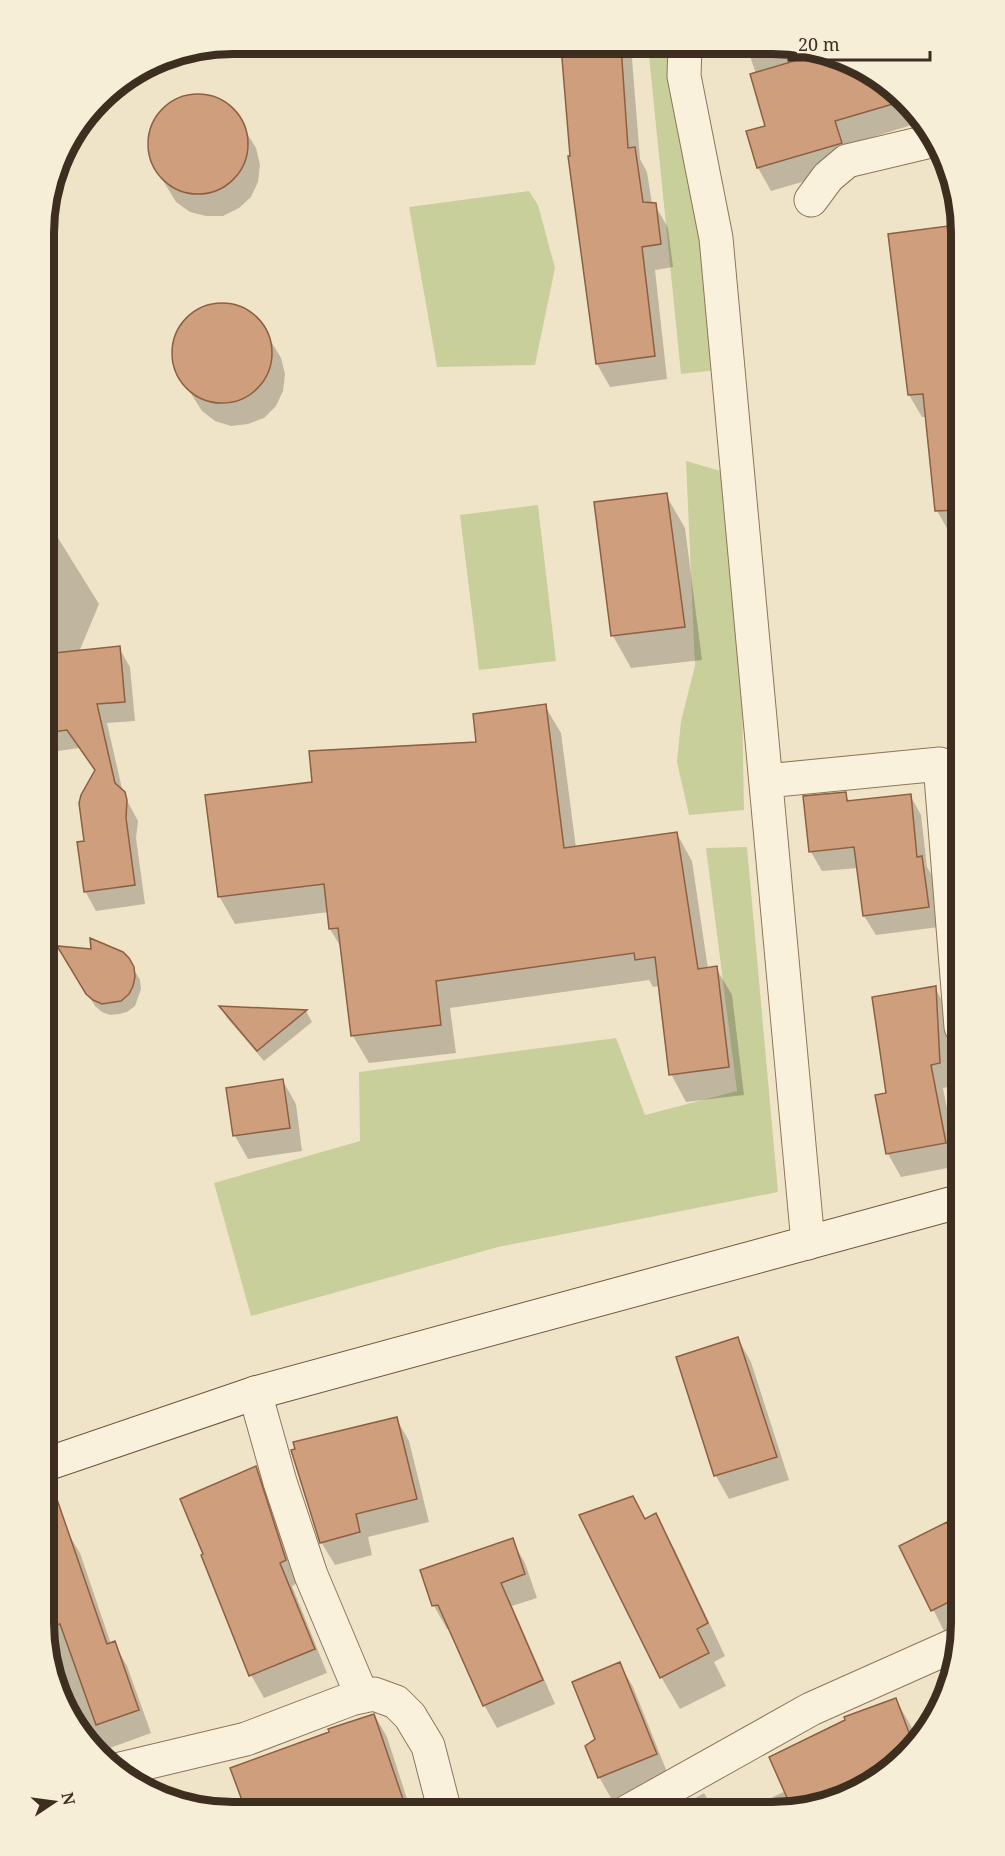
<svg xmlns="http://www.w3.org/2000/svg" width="1005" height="1856" viewBox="0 0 1005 1856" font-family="'Noto Serif',serif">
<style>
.green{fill:#c9cf9b}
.shadow{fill:#0003}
.building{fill:#cf9f7d;stroke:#8d5f41;stroke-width:1.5}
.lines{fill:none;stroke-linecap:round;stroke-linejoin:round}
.street-casing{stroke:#8d765c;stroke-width:35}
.secondary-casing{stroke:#6f573f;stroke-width:35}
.street{stroke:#faf1dc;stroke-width:33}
.secondary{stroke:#faf1dc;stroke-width:33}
.rim{fill:none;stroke:#3d2e20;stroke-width:8}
</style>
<rect width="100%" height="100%" fill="#f0e4c8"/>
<!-- green -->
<path class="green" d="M 648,46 L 699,46 L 698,74 L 718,370 L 681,374 Z
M 529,191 L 538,205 L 555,268 L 535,365 L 437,367 L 409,207 Z
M 686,461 L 738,476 L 744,810 L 689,815 L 677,762 L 681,721 L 695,666 Z
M 538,505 L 556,661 L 479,670 L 460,515 Z
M 747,847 L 778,1192 L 498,1247 L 251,1316 L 214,1183 L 360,1141 L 359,1072 L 616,1038 L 645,1115 L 737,1091 L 706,848 Z"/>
<!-- shadow -->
<path class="shadow" d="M 563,46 L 631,46 L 640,159 L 647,172 L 652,204 L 655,205 L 668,228 L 673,267 L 655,270 L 667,379 L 610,387 L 597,364 L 572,157 Z
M 747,47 L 808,47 L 897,90 L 918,123 L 847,145 L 854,167 L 771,191 L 758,168 L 748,132 L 767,127 L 756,74 Z
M 195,95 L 210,97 L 223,103 L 234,112 L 256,148 L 260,165 L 258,182 L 251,197 L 239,208 L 223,216 L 206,216 L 190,212 L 176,202 L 153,164 L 149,147 L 151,130 L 158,115 L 168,105 L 181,98 Z
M 952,178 L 962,233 L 961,531 L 949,532 L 936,509 L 927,417 L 922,417 L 909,395 L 890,235 L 943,229 L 951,242 L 951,228 L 954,227 L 951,219 Z
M 221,305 L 235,306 L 248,312 L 259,321 L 281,358 L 285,374 L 283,391 L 276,406 L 264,418 L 248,424 L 231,426 L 215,421 L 202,411 L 178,373 L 174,356 L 176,340 L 183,325 L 193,314 L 206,307 Z
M 45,313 L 51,324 L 54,337 L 52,351 L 45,364 Z
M 666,495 L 685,528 L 702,660 L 631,668 L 613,636 Z
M 55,533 L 99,604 L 79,652 L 119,648 L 130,667 L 135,721 L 107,723 L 123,793 L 138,821 L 136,838 L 145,904 L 96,911 L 85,891 L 86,843 L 96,772 L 79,748 L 44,753 L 45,565 Z
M 545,706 L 561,733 L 576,848 L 677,834 L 692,861 L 708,969 L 716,968 L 732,995 L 744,1095 L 686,1102 L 671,1074 L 660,986 L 653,987 L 649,980 L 450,1008 L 456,1053 L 369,1063 L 353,1036 L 342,949 L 330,929 L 329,912 L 235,924 L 219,896 L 314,783 L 478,744 Z
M 845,794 L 850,802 L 910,795 L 921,815 L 927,867 L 933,877 L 939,927 L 876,935 L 864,916 L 858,868 L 822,871 L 811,852 Z
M 60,947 L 128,959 L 140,980 L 141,989 L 135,1006 L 127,1012 L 119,1014 L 110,1015 L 102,1012 L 95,1006 Z
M 935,988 L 948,1011 L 952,1086 L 943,1088 L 958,1166 L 901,1177 L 888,1154 L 877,1097 L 888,1094 Z
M 221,1007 L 306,1011 L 312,1022 L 264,1061 L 227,1018 Z
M 283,1081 L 296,1104 L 302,1151 L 248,1159 L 235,1136 Z
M 738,1339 L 751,1362 L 789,1480 L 729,1499 L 716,1476 L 678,1358 Z
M 396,1418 L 409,1441 L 429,1522 L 368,1537 L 372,1555 L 335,1565 L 321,1542 Z
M 255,1468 L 268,1490 L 298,1583 L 292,1586 L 327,1673 L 264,1698 L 251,1675 Z
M 655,1515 L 674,1548 L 725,1656 L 714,1662 L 726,1686 L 680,1709 L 661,1677 L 645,1520 Z
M 961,1516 L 961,1623 L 944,1631 L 901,1546 Z
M 66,1530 L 80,1553 L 111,1644 L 114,1643 L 127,1666 L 151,1733 L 99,1752 L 54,1684 L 44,1623 L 44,1538 Z
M 512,1540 L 525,1563 L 537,1598 L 512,1606 L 555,1704 L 497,1728 L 484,1705 L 450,1628 L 447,1629 L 434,1606 L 422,1571 Z
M 620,1664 L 633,1687 L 669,1777 L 612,1800 L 599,1777 Z
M 896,1700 L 911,1726 L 917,1743 L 877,1780 L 833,1802 L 772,1812 L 740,1812 L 786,1791 Z
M 375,1716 L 387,1737 L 410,1808 L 422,1804 L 427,1811 L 227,1811 L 245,1806 L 331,1733 L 330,1730 Z
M 704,1793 L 715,1812 L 671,1812 Z"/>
<!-- building -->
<path class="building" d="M 561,46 L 621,46 L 628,148 L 635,147 L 643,202 L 656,203 L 661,244 L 642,247 L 655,356 L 596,364 L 568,156 L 570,156 Z
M 821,53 L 897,90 L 903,101 L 835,121 L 842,143 L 839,144 L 757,168 L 746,131 L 765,126 L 750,74 Z
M148 144a50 50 0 1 1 100 0a50 50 0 1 1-100 0Z
M 948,226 L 961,335 L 961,510 L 935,511 L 923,394 L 908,395 L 888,234 Z
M172 353a50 50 0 1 1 100 0a50 50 0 1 1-100 0Z
M 667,493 L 685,627 L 611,636 L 594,502 Z
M 120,646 L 125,702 L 97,704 L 115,783 L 125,792 L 127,800 L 126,818 L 135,885 L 84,892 L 77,842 L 84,841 L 79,803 L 81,795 L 95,770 L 67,730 L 45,733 L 45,654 Z
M 546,704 L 564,848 L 677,832 L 698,969 L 717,966 L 729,1067 L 669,1075 L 655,957 L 635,960 L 634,953 L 436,981 L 441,1025 L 351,1036 L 338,928 L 329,929 L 324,884 L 218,897 L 205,795 L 312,782 L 309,751 L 476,742 L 473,714 Z
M 846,792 L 847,801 L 911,794 L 917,857 L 922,856 L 929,907 L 863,916 L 854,847 L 809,852 L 803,796 Z
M 90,938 L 123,952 L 129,958 L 134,967 L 135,977 L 133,986 L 129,994 L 121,1001 L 102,1004 L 93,1000 L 86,994 L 57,946 L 91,949 Z
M 936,986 L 940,1063 L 931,1065 L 946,1143 L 886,1154 L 875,1095 L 886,1093 L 872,997 Z
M 219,1006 L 307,1010 L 257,1051 Z
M 283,1079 L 290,1128 L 233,1136 L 226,1088 Z
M 738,1337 L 777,1457 L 714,1476 L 676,1357 Z
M 397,1417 L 417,1499 L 356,1514 L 360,1532 L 320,1543 L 291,1450 L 295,1449 L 293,1442 Z
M 256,1466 L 286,1560 L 280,1563 L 315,1649 L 249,1676 L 201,1555 L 203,1554 L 180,1499 Z
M 51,1482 L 107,1644 L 115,1641 L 139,1710 L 96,1725 L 60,1624 L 45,1629 L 44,1483 Z
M 633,1496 L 645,1519 L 656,1513 L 708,1623 L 697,1629 L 709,1653 L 660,1678 L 579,1515 Z
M 947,1522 L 961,1552 L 961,1596 L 931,1611 L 899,1546 Z
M 513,1538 L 525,1574 L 501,1583 L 543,1680 L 483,1706 L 438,1605 L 432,1606 L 420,1570 Z
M 620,1662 L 657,1754 L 598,1778 L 585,1746 L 595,1739 L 572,1682 Z
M 896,1698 L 914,1746 L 877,1780 L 833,1802 L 792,1809 L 769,1757 L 845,1720 L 844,1717 Z
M 374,1714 L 407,1811 L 246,1811 L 230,1768 L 329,1732 L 328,1729 Z"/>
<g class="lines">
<!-- street casing -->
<g class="street-casing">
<path id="street" d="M 685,46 L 684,76 L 716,238 L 808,1243
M 811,200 L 828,177 L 847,161 L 931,141
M 766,781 L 940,764 L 961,1027
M 255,1393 L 280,1482 L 311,1575 L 362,1696
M 116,1770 L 246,1739 L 351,1699 L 374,1694 L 396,1702 L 410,1716 L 428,1746 L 445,1812
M 627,1812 L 811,1709 L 959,1643"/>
</g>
<!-- secondary casing -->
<g class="secondary-casing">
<path id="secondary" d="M 44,1465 L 255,1393 L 961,1201"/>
</g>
<!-- street -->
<use href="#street" class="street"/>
<!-- secondary -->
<use href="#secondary" class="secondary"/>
</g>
<!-- crop -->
<path d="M0 0H1005V1856H0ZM233 54H772A179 179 0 0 1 951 233V1623A179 179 0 0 1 772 1802H233A179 179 0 0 1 54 1623V233A179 179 0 0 1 233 54Z" fill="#f7eed8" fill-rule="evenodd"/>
<path class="rim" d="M233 54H772A179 179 0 0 1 951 233V1623A179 179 0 0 1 772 1802H233A179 179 0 0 1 54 1623V233A179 179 0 0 1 233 54Z"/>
<!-- north arrow -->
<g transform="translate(54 1802) rotate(77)" stroke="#f7eed8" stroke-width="4.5" paint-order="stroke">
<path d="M0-4.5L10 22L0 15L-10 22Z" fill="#3d2e20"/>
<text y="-9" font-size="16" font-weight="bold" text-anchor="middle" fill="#3d2e20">N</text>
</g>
<!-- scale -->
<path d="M789 51v9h141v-9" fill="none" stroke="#3d2e20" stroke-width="3"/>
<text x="798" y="51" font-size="18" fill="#3d2e20" stroke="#f7eed8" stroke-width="4.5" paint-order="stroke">20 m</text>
</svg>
